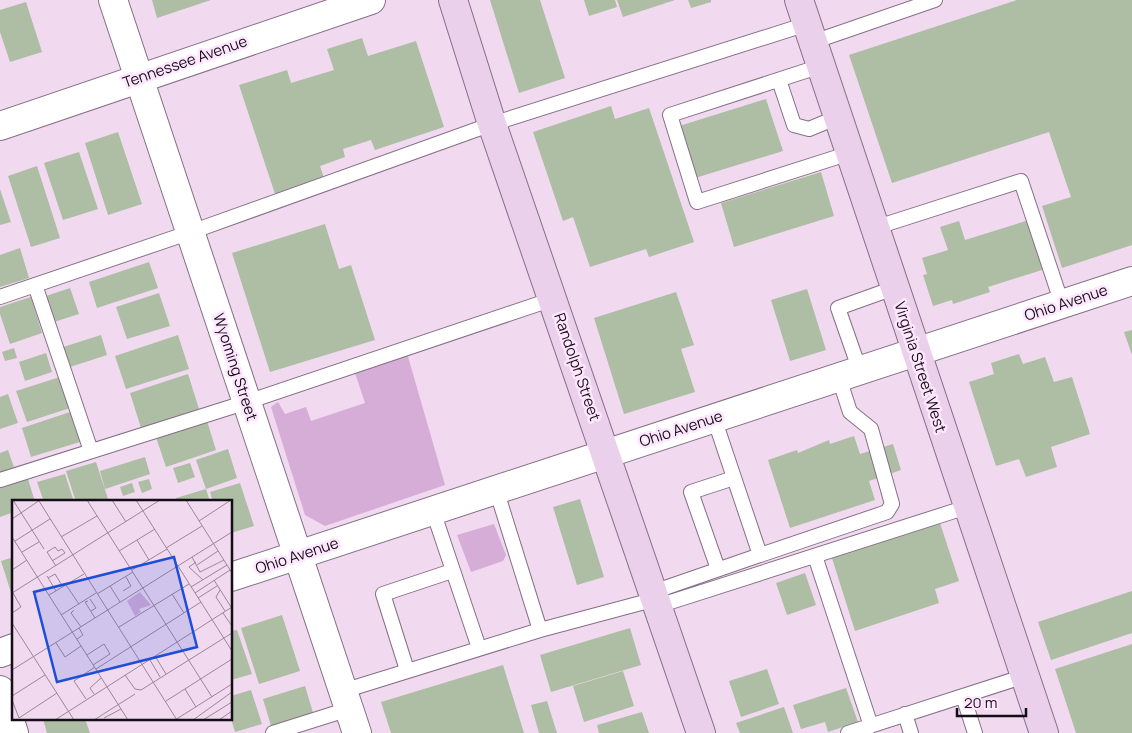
<svg xmlns="http://www.w3.org/2000/svg" width="1132" height="733" viewBox="0 0 1132 733" font-family="Manrope,sans-serif">
<style>
.green{fill:#d6add6}
.building{fill:#adbea4}
.lines{fill:none;stroke-linecap:round;stroke-linejoin:round}
.service-casing{stroke:#857085;stroke-width:16}
.minor-casing{stroke:#857085;stroke-width:30}
.tertiary-casing{stroke:#857085;stroke-width:30}
.secondary-casing{stroke:#857085;stroke-width:30}
.service{stroke:#fff;stroke-width:14}
.minor{stroke:#fff;stroke-width:28}
.tertiary{stroke:#fff;stroke-width:28}
.secondary{stroke:#ead0eb;stroke-width:28}
.labels{text-anchor:middle;stroke-width:5;stroke-linejoin:round;paint-order:stroke}
.street-label{font-size:15px;fill:#160e16;stroke:#fee6fe}
.inset-road{fill:none;stroke:#989;stroke-width:1}
.view{fill:#1d4ed8;fill-opacity:0.15;stroke:#1d4ed8;stroke-width:2.5}
.inset-edge{fill:none;stroke:#160e16;stroke-width:2.5}
</style>
<rect width="100%" height="100%" fill="#f1d9f0"/>
<!-- green -->
<path class="green" d="M 407,353 L 445,485 L 325,526 L 305,515 L 271,407 L 278,402 L 285,414 L 306,407 L 311,421 L 365,403 L 355,373 Z
M 494,524 L 506,555 L 503,561 L 471,572 L 457,535 Z"/>
<!-- building -->
<path class="building" d="M 152,0 L 211,0 L 157,18 Z
M 490,0 L 540,0 L 565,78 L 519,93 Z
M 584,0 L 615,0 L 617,7 L 589,16 Z
M 617,0 L 675,0 L 623,17 Z
M 688,0 L 711,0 L 711,2 L 691,8 Z
M 1017,0 L 1132,0 L 1132,245 L 1062,268 L 1042,206 L 1071,197 L 1049,132 L 892,183 L 849,55 Z
M 26,2 L 42,52 L 10,62 L 0,32 L 0,10 Z
M 362,38 L 368,56 L 416,41 L 444,127 L 375,150 L 371,140 L 343,149 L 345,157 L 320,166 L 324,178 L 275,194 L 239,85 L 287,70 L 291,83 L 334,70 L 327,49 Z
M 766,99 L 783,151 L 692,179 L 676,127 Z
M 611,106 L 615,119 L 649,108 L 694,242 L 649,257 L 646,249 L 590,267 L 573,217 L 563,221 L 533,132 Z
M 118,132 L 142,204 L 108,215 L 85,143 Z
M 79,152 L 98,209 L 63,220 L 44,163 Z
M 37,166 L 60,238 L 31,247 L 8,176 Z
M 821,172 L 834,216 L 734,247 L 721,203 Z
M 0,189 L 11,222 L 0,225 Z
M 1029,220 L 1045,269 L 988,287 L 990,292 L 953,304 L 952,300 L 933,306 L 923,275 L 927,274 L 922,258 L 948,250 L 940,227 L 959,221 L 965,240 Z
M 325,224 L 339,269 L 351,265 L 375,340 L 270,372 L 232,253 Z
M 20,248 L 29,278 L 0,287 L 0,255 Z
M 149,262 L 158,288 L 97,308 L 89,282 Z
M 70,288 L 79,314 L 54,322 L 46,296 Z
M 807,289 L 826,350 L 790,361 L 771,300 Z
M 676,292 L 694,345 L 681,349 L 695,392 L 624,414 L 594,318 Z
M 159,293 L 170,326 L 127,339 L 116,307 Z
M 31,297 L 42,333 L 10,344 L 0,314 L 0,307 Z
M 1132,330 L 1132,355 L 1124,332 Z
M 101,335 L 107,355 L 67,368 L 60,348 Z
M 178,335 L 189,369 L 126,389 L 115,356 Z
M 14,348 L 17,358 L 5,361 L 2,352 Z
M 46,353 L 52,372 L 25,381 L 19,362 Z
M 1019,354 L 1023,364 L 1045,357 L 1054,382 L 1072,377 L 1090,434 L 1051,447 L 1057,467 L 1026,477 L 1019,459 L 996,466 L 969,382 L 994,374 L 991,363 Z
M 188,374 L 199,409 L 141,428 L 130,393 Z
M 60,377 L 70,408 L 27,422 L 16,391 Z
M 8,394 L 18,423 L 0,429 L 0,397 Z
M 73,411 L 83,441 L 31,457 L 22,428 Z
M 207,421 L 216,450 L 166,467 L 156,437 Z
M 854,436 L 860,454 L 893,444 L 901,470 L 869,481 L 875,500 L 790,528 L 768,460 L 797,450 L 798,453 L 829,440 L 830,444 Z
M 228,449 L 237,478 L 206,489 L 196,460 Z
M 8,450 L 14,467 L 0,472 L 0,453 Z
M 145,457 L 150,474 L 105,489 L 100,471 Z
M 96,462 L 109,502 L 76,502 L 66,471 Z
M 190,463 L 195,477 L 178,483 L 173,468 Z
M 65,474 L 74,502 L 44,502 L 37,482 Z
M 28,479 L 35,502 L 14,502 L 14,512 L 0,517 L 0,488 Z
M 149,479 L 152,489 L 142,493 L 138,482 Z
M 132,483 L 135,492 L 123,496 L 120,487 Z
M 240,483 L 254,526 L 231,533 L 231,502 L 213,502 L 210,492 Z
M 206,489 L 210,502 L 177,502 L 176,498 Z
M 580,499 L 604,577 L 577,585 L 553,507 Z
M 939,520 L 959,581 L 935,589 L 939,603 L 855,631 L 831,555 Z
M 14,557 L 14,598 L 13,599 L 1,561 Z
M 805,573 L 816,605 L 787,615 L 776,583 Z
M 1132,591 L 1132,633 L 1051,660 L 1038,622 Z
M 282,615 L 300,671 L 259,684 L 241,628 Z
M 630,628 L 641,665 L 551,692 L 540,655 Z
M 237,630 L 252,674 L 231,680 L 231,631 Z
M 1132,644 L 1132,733 L 1076,733 L 1055,669 Z
M 503,665 L 524,733 L 391,733 L 381,702 Z
M 767,669 L 779,704 L 741,717 L 729,681 Z
M 623,671 L 634,706 L 584,722 L 573,686 Z
M 305,686 L 314,716 L 272,729 L 263,699 Z
M 846,688 L 858,722 L 828,732 L 825,722 L 801,729 L 793,705 Z
M 251,690 L 262,724 L 235,732 L 231,719 L 231,696 Z
M 547,701 L 557,733 L 539,733 L 531,705 Z
M 784,707 L 793,733 L 740,733 L 736,723 Z
M 642,712 L 649,733 L 599,733 L 597,725 Z
M 43,719 L 85,719 L 90,733 L 47,733 Z"/>
<g class="lines">
<!-- service casing -->
<g class="service-casing">
<path id="service" d="M 813,42 L 935,0
M 821,66 L 670,115 L 697,202 L 850,153
M 779,80 L 794,125 L 809,129 L 838,117
M 874,228 L 1021,181 L 1062,304
M 35,285 L 91,451
M 0,297 L 191,232 L 492,124 L 807,24
M 860,371 L 838,308 L 894,288
M 0,480 L 247,402 L 553,299
M 496,489 L 540,630
M 433,511 L 479,648
M 760,555 L 887,512 L 892,504 L 871,429 L 850,412 L 839,378
M 815,556 L 871,726
M 718,569 L 691,492 L 734,478
M 653,592 L 760,555 L 714,418
M 658,606 L 967,507
M 407,670 L 383,594 L 452,571
M 343,691 L 540,630 L 656,599
M 963,696 L 975,733
M 905,714 L 911,733
M 273,733 L 349,709
M 848,733 L 1025,676"/>
</g>
<!-- minor casing -->
<g class="minor-casing">
<path id="minor" d="M 113,0 L 357,733
M 231,577 L 1132,281
M 0,653 L 14,648
M 0,690 L 14,733"/>
</g>
<!-- tertiary casing -->
<g class="tertiary-casing">
<path id="tertiary" d="M 0,126 L 371,0"/>
</g>
<!-- secondary casing -->
<g class="secondary-casing">
<path id="secondary" d="M 453,0 L 492,124 L 701,733
M 799,0 L 1044,733"/>
</g>
<!-- service -->
<use href="#service" class="service"/>
<!-- minor -->
<use href="#minor" class="minor"/>
<!-- tertiary -->
<use href="#tertiary" class="tertiary"/>
<!-- secondary -->
<use href="#secondary" class="secondary"/>
</g>
<g class="labels">
<!-- street labels -->
<g class="street-label">
<text transform="translate(185 62) rotate(-19)" y="5">Tennessee Avenue</text>
<text transform="translate(1066 303) rotate(-18)" y="5">Ohio Avenue</text>
<text transform="translate(235 367) rotate(72)" y="5">Wyoming Street</text>
<text transform="translate(577 367) rotate(71)" y="5">Randolph Street</text>
<text transform="translate(920 367) rotate(72)" y="5">Virginia Street West</text>
<text transform="translate(681 429) rotate(-18)" y="5">Ohio Avenue</text>
<text transform="translate(297 556) rotate(-18)" y="5">Ohio Avenue</text>
</g>
</g>
<!-- overview -->
<g transform="translate(12 500)">
<rect width="220" height="220" fill="#f1d9f0"/>
<path d="M 128,92 L 139,105 L 127,109 L 129,112 L 123,116 L 115,101 Z" fill="#d6add6"/>
<path class="inset-road" d="M 1,0 L 32,49M 75,0 L 200,197M 100,0 L 114,22M 124,0 L 220,151M 174,0 L 220,73M 27,1 L 165,220M 0,19 L 28,0M 187,21 L 219,0M 0,37 L 116,220M 49,37 L 85,16M 125,40 L 137,60M 3,41 L 38,19M 154,48 L 190,26M 107,51 L 143,29M 10,52 L 27,42M 180,57 L 188,72 L 212,60M 40,61 L 53,53 L 50,49 L 46,51 L 43,47 L 35,52 L 44,66M 184,62 L 177,67 L 191,80M 185,65 L 206,51M 0,70 L 15,60M 120,70 L 155,49M 35,76 L 44,91M 36,78 L 43,74 L 51,87M 202,80 L 219,107M 54,85 L 67,104M 98,86 L 108,102M 179,87 L 215,65M 208,90 L 204,97 L 213,111M 111,91 L 119,86 L 114,77M 0,93 L 148,0M 183,93 L 218,70M 85,94 L 121,72M 160,94 L 172,113M 37,95 L 72,74M 186,98 L 205,86M 78,99 L 84,108 L 79,111M 76,101 L 73,102 L 83,118M 62,110 L 59,113 L 69,127M 0,113 L 9,107 L 1,93M 211,113 L 220,126M 49,115 L 84,93M 0,123 L 62,220M 107,127 L 177,84M 65,139 L 71,135 L 67,128M 44,143 L 53,157 L 69,146M 75,155 L 92,144 L 98,154 L 81,165M 143,156 L 154,174M 138,160 L 148,177M 84,169 L 189,102M 0,170 L 220,32M 113,175 L 123,189 L 129,190 L 220,133M 173,189 L 184,207M 82,194 L 78,188 L 89,178M 0,196 L 33,175M 74,199 L 62,181 L 83,167M 0,200 L 7,218M 154,201 L 220,159M 7,218 L 45,193M 92,218 L 109,209M 43,220 L 220,107M 82,220 L 123,194M 163,220 L 220,184M 181,220 L 220,192M 191,220 L 220,202M 207,220 L 220,211"/>
<path class="view" d="M 162,57 L 185,147 L 45,182 L 22,92 Z"/>
<rect width="220" height="220" class="inset-edge"/>
</g>
<!-- scale -->
<path d="M957 708v8h69v-8" fill="none" stroke="#160e16" stroke-width="2.5"/>
<text x="964" y="708" font-size="15" fill="#160e16" stroke="#fee6fe" stroke-width="4" paint-order="stroke">20 m</text>
</svg>
